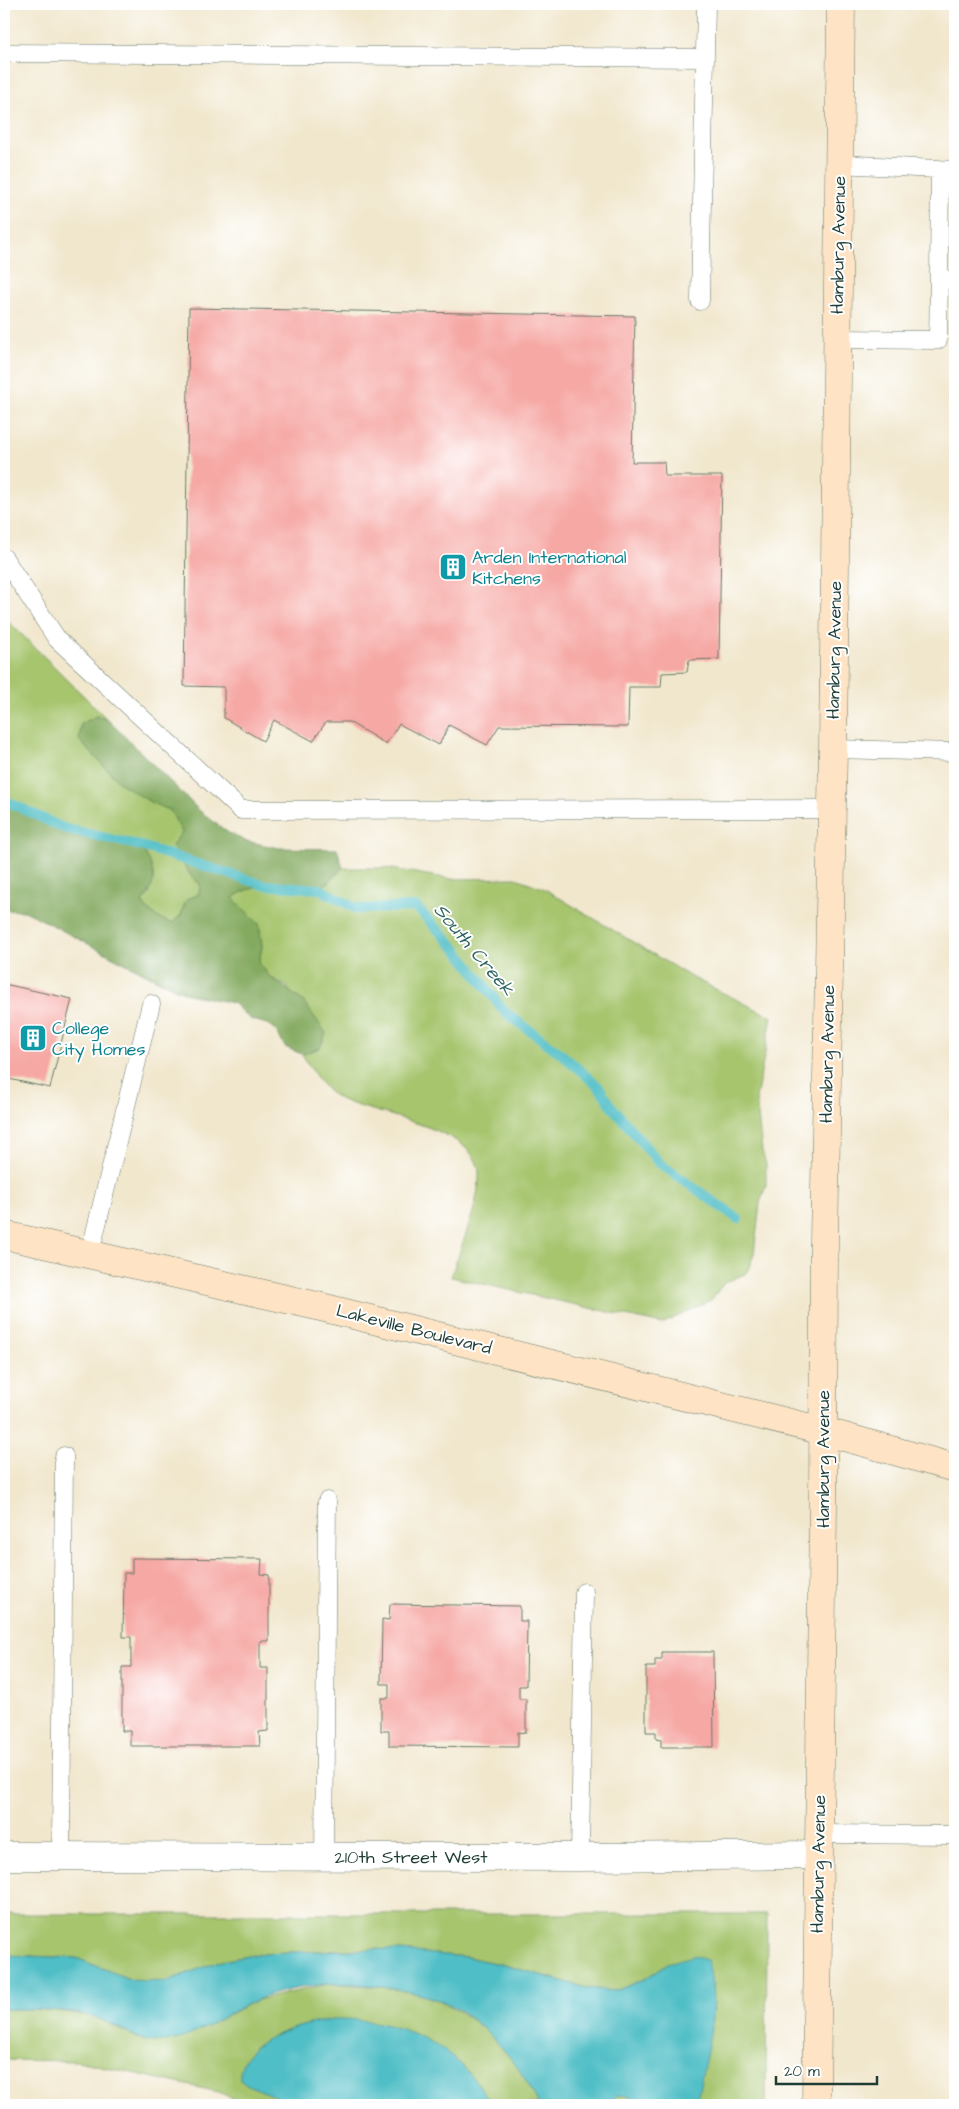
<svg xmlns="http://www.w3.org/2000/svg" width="959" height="2109" viewBox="0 0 959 2109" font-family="'Architects Daughter',sans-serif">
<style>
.green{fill:#a6c56d;stroke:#628150}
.forest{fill:#84aa60;stroke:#52744a}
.water{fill:#50bec6;stroke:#387e7d}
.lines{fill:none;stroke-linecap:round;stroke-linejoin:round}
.stream{stroke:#50bec6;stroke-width:10}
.building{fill:#f6a8a4}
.lane-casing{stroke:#68786a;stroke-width:19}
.street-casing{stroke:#68786a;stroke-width:29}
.secondary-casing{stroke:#68786a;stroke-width:29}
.lane{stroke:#fff;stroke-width:18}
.street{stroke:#fff;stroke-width:28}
.secondary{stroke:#fee4c5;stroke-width:28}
.labels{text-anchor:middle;stroke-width:4;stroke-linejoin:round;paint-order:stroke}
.street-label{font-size:18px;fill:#1f3d34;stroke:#fff}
.culture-label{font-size:18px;fill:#0d838f;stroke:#fff;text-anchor:start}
.water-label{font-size:19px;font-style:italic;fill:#2e6460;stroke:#fff}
</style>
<rect width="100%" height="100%" fill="#fff"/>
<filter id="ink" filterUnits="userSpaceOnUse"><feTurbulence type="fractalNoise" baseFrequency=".02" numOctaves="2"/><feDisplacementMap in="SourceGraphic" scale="10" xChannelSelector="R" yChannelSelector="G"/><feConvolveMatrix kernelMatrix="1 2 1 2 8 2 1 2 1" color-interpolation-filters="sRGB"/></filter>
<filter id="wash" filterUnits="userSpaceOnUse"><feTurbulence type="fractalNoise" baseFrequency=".0096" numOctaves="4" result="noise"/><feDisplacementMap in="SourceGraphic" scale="20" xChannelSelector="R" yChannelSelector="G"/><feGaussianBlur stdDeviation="1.12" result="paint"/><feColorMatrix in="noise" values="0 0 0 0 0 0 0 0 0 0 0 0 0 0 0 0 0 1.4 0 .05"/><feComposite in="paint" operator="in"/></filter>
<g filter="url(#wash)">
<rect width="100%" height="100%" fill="#f1e7cd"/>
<!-- green -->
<path class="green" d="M 4,617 L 107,719 L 96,716 L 79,740 L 120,783 L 152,803 L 170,810 L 182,832 L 172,846 L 191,876 L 200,884 L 199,894 L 186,900 L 181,915 L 172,924 C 159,919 150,914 142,902 L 150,893 L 141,846 C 94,835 40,828 4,795 Z
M 343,868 L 386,868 L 451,879 L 516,878 L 543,888 L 691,977 L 772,1017 L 756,1098 L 762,1151 L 766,1164 L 766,1185 L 760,1203 L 754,1254 L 747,1273 L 724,1283 L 711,1300 L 662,1324 L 451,1277 C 460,1248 480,1203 479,1174 C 478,1126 370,1115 338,1098 C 322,1089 312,1070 302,1054 L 320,1048 L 287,987 L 270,977 L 259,963 L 262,946 L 259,924 L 232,898 C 258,879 290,887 320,889 Z
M 4,1914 L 767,1914 L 766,2105 L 696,2105 L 712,2015 L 712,1977 L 668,1963 L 645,1979 L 615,1991 L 587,1988 L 508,1966 L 467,1957 L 377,1949 L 264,1953 L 217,1962 L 165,1982 L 132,1980 L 76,1958 L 4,1955 Z
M 328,1984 C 359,1985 392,1986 423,1995 C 475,2010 518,2057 539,2105 L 491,2105 L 458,2064 L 445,2052 L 332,2019 L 284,2032 L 254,2047 L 248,2085 L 295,2105 L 245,2105 L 219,2092 L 78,2061 L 4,2060 L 4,2009 L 52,2010 L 95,2017 L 144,2041 L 193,2034 L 254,2001 Z
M 624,2095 L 633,2098 L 637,2105 L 610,2105 L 615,2097 Z"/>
<!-- forest -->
<path class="forest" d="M 96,716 L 107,719 L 200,811 L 227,832 L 245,841 L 279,848 L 337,849 L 343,868 L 320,889 C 291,887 257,879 233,898 L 259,924 L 262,946 L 259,963 L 270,977 L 303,1001 L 326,1033 L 320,1048 L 302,1054 L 285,1047 L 275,1029 L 270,1025 L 250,1019 L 233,1003 L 188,994 L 161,982 L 25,911 L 4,910 L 4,795 C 38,827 96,835 141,846 C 154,867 160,881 142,902 C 149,914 159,919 172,923 L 181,915 L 186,900 L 199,894 L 200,884 L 191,876 L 172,846 L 182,832 L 170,810 L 152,803 L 120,783 L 79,740 L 81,724 Z"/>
<!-- water -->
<path class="water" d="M 377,1949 L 467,1957 L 508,1966 L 587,1988 L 615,1991 L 645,1979 L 668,1963 L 693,1956 L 707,1960 C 722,2005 704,2060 696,2105 L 637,2105 C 631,2096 626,2094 615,2097 L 610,2105 L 539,2105 C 523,2069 495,2036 463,2012 C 435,1992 361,1981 327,1984 C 304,1986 275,1992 254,2001 C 224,2014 198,2038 164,2042 C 139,2045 117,2023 94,2017 C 65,2009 34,2009 4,2009 L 4,1955 L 76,1958 L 132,1980 L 165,1982 L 217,1962 L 264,1953 Z
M 332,2019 C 397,2017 461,2045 491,2105 L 295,2105 L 248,2085 L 240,2079 C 238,2038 300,2026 332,2019 Z"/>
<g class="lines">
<!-- stream -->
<path class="stream" d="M 4,800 L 63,828 L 141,846 L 264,885 L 320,889 L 357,909 L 416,907 L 457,950 L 505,1012 L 559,1052 L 599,1087 L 613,1108 L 659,1163 L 738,1219"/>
</g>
<g id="blocks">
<!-- building -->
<path class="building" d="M 189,308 L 635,316 L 632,462 L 664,462 L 665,476 L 722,476 L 719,659 L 689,660 L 687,672 L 662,673 L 661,687 L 629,687 L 628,727 L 499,726 L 487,745 L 449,725 L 439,745 L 399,724 L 386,744 L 349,722 L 326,722 L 313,741 L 274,720 L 263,741 L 224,718 L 224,687 L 184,686 Z
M 4,984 L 72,999 L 50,1088 L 4,1078 Z
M 132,1558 L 262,1559 L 261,1574 L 269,1575 L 269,1641 L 260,1641 L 260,1668 L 268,1668 L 268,1731 L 259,1732 L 260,1746 L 130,1746 L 130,1731 L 122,1731 L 122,1667 L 131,1667 L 131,1637 L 123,1637 L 124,1573 L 132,1573 Z
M 390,1604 L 520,1606 L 520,1621 L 527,1621 L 526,1686 L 519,1686 L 519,1699 L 526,1699 L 526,1733 L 518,1732 L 518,1747 L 389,1746 L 389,1731 L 381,1731 L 381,1698 L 389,1698 L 389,1684 L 381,1684 L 382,1619 L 389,1620 Z
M 662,1652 L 713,1652 L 714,1747 L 661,1747 L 661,1740 L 656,1739 L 656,1732 L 646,1732 L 646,1667 L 655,1667 L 655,1660 L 662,1660 Z"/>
</g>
</g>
<g filter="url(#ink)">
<use href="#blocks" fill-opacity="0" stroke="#68786a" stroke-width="1"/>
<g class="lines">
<!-- lane casing -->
<g class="lane-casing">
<path id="lane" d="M 4,53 L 704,58
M 839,164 L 955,170
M 939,279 L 940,169
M 700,301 L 706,4
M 837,339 L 938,340 L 939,279 L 955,280
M 4,558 L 57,639 L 241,810 L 832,809
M 833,749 L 955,752
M 90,1253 L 151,1004
M 818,1834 L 955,1835
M 61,1856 L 64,1456
M 324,1857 L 327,1501
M 580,1857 L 584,1592"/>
</g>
<!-- street casing -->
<g class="street-casing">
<path id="street" d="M 4,1856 L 580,1857 L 818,1855"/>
</g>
<!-- secondary casing -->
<g class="secondary-casing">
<path id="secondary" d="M 4,1235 L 317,1306 L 823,1431 L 955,1468
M 816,2105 L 823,1507 L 824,1243 L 833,749 L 841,4"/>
</g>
<!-- lane -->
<use href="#lane" class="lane"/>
<!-- street -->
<use href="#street" class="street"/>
<!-- secondary -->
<use href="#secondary" class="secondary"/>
</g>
</g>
<!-- icons -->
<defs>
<g id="building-square" transform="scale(1.4375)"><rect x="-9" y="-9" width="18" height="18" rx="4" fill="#0f9aa8" stroke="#fff"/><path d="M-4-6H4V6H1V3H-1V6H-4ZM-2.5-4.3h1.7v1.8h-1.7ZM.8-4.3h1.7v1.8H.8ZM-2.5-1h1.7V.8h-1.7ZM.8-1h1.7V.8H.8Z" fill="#fff"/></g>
</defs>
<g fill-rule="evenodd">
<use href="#building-square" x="453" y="567"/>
<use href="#building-square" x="33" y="1038"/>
</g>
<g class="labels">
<!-- street labels -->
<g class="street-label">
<text transform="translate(838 245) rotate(-89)" y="6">Hamburg Avenue</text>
<text transform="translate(834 650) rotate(-89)" y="6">Hamburg Avenue</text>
<text transform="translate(827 1054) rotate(-89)" y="6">Hamburg Avenue</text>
<text transform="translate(414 1329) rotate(14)" y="6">Lakeville Boulevard</text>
<text transform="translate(823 1459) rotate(-90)" y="6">Hamburg Avenue</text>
<text x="411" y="1863">210th Street West</text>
<text transform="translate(818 1864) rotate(-89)" y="6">Hamburg Avenue</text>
</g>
<!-- culture labels -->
<g class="culture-label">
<text x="472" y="563">Arden International<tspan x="472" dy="21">Kitchens</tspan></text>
<text x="52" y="1034">College<tspan x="52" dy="21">City Homes</tspan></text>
</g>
<!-- water labels -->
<g class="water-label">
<text transform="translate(475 949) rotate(50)" y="7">South Creek</text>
</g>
</g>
<!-- margin -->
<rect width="959" height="2109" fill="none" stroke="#fff" stroke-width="20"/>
<!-- scale -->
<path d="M776 2076v8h101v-8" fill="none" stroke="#1f3d34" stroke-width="2.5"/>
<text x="784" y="2076" font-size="15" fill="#1f3d34" stroke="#ffffff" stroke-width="4" paint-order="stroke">20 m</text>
</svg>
